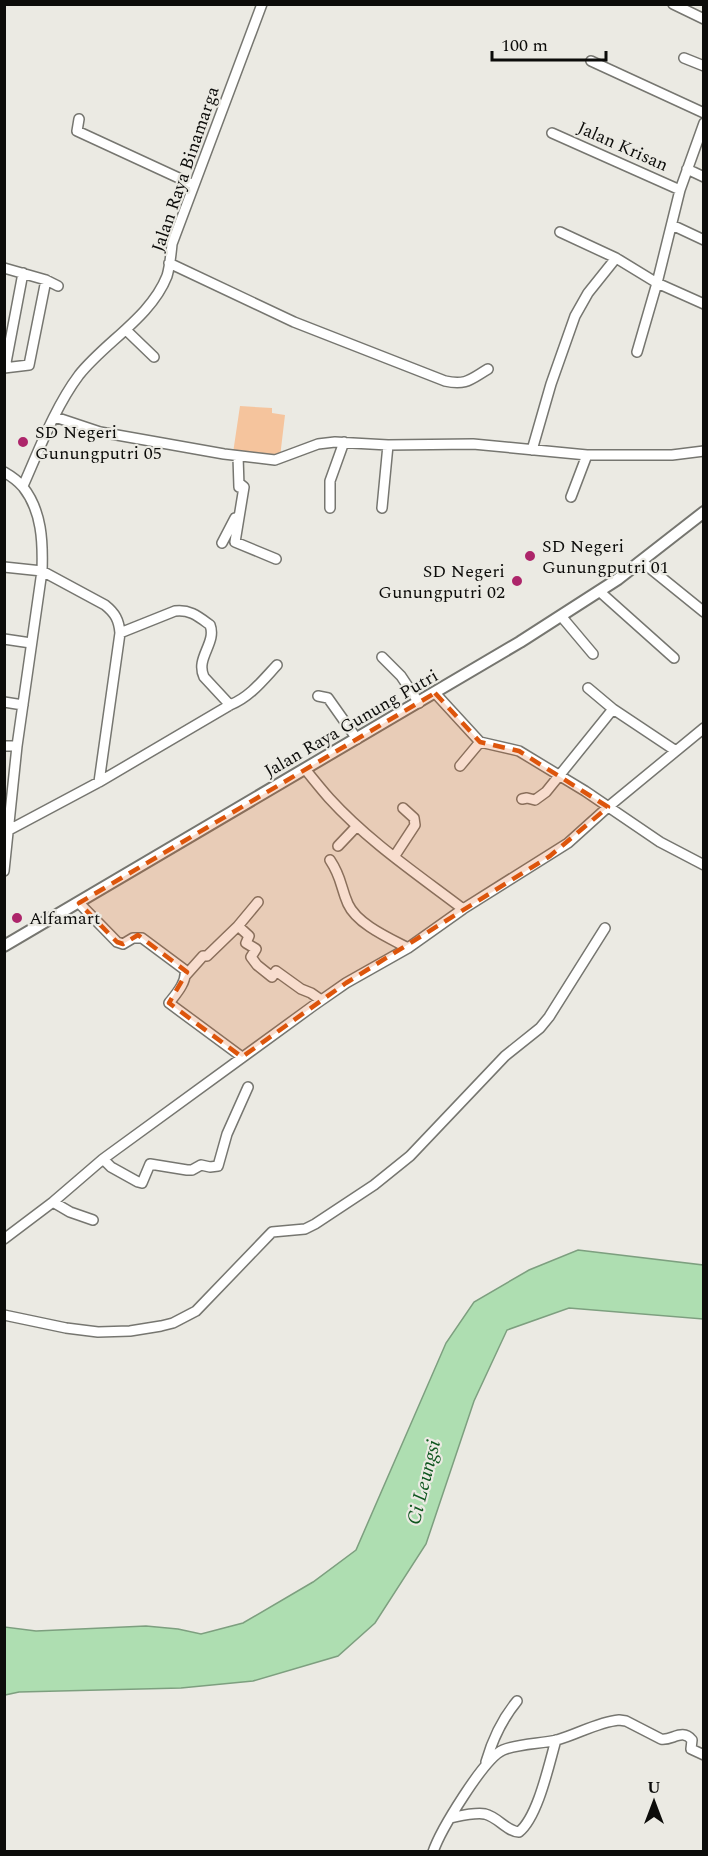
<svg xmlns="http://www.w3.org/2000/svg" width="708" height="1856" viewBox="0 0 708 1856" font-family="Spectral,serif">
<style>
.green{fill:#f5c49d}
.water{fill:#aedeb1;stroke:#7d9f7f;stroke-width:1.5}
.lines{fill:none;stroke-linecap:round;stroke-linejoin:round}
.minor-casing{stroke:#767670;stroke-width:12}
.major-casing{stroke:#767670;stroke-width:14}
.minor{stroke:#fff;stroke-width:9}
.major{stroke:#fff;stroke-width:10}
.marked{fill:#dd550c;fill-opacity:0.2;stroke:#dd550c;stroke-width:4.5;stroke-dasharray:12 8;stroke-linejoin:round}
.poi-dot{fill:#ad256a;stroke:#ebeae3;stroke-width:2}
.labels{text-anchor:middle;stroke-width:4.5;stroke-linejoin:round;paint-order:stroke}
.street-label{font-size:18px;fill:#0c0c0a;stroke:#ebeae3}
.poi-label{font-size:18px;fill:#0c0c0a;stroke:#ebeae3;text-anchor:start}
.water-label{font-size:20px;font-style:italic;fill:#0f561f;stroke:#ebeae3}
</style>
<rect width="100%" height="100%" fill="#ebeae3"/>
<!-- green -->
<path class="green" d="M 240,406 L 272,408 L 272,413 L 285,415 L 280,457 L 233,453 Z"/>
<!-- water -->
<path class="water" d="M 578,1250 L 703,1265 L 703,1319 L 569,1308 L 507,1330 L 474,1401 L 426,1544 L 375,1623 L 338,1656 L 253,1681 L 181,1688 L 19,1692 L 5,1695 L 5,1627 L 36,1631 L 146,1626 L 178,1629 L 201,1634 L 243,1623 L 313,1582 L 356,1550 L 446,1343 L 474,1302 L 529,1270 Z"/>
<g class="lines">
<!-- minor casing -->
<g class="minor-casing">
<path id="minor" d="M 673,4 L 704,19
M 684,58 L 704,66
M 591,61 L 704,113
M 79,119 L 77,131 L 194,185
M 552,133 L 680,190
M 687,169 L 704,177
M 672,225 L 704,240
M 560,232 L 616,258 L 657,283 L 704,304
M 169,263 L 294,322 L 445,381 C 466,386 471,379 488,369
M 4,268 L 46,280 L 58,286
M 126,330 L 154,357
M 637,352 L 657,283 L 680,190 L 704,123
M 4,368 L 29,365 L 46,280
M 5,368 L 23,273
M 55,417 L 100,432 L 224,454 L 275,460 L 318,444 L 335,442 L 388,445 L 473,444 L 587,455 L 672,455 L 704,451
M 532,450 L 551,384 L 575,316 L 588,293 L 616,258
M 238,456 L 239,487
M 4,472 C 11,476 18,481 23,487 C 42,511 43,542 42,571 L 17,746 L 4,871
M 239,483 L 244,487 L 235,542 L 276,559
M 23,486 C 39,450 55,407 79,375 C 105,342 151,317 167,276 C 170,266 171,254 172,244 L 262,4
M 571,497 L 587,455
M 330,508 L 330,481 L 344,442
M 382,508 L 388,445
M 222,543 L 235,518
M 641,561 L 704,612
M 4,567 L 42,571 L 105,605 C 115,613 119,620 120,633 L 99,782
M 599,591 L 674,658
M 561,616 L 593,654
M 120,633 L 175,611 C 190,609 199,617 210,625 C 217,643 195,658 204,677 L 230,705
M 4,639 L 31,643
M 382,657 L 401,676 L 419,703
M 435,693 L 480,742 L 519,751 L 585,791 L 660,842 L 704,865
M 318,696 L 328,698 L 357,739
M 4,702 L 23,705
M 613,709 L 676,751
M 4,746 L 17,746
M 460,766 L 480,742
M 305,769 C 313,779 321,789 329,798 C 368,841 417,874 463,909
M 522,799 L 527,798 L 535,800 L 546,792 L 613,709 L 588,688
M 9,830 L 99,782 L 230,705 C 250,697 263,680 277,665
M 338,846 L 357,826
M 394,857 L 415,825 L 414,818 L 403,808
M 330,860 C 342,878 340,886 348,904 C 357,924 389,938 408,948
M 258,902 L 238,926 L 249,936 L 246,943 L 256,949 L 251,957 L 257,965 L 272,977 L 276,971 L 301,989 L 311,993 L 321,1000
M 79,903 L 117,942 L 123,944 L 133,938 L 142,938 L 185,970 C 187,982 176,994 169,1003 L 242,1057
M 186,975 L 203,956 L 207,956 L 238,926
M 103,1159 L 111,1167 L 138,1182 L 142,1183 L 150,1164 L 187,1170 L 192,1170 L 201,1165 L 210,1167 L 218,1166 L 227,1134 L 248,1087
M 53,1202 L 70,1212 L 93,1220
M 4,1239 L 53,1202 L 103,1159 L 313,1006 L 346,983 L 408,948 L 463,909 L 568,843 L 608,807 L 704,728
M 4,1315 L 66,1328 L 98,1332 L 130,1331 L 161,1326 L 173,1323 L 196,1311 L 272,1232 L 305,1229 L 315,1224 L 374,1185 L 410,1156 L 505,1056 L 540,1028 L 549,1017 L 605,928
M 486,1762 C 492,1741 503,1718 517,1701
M 450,1818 C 460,1816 475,1812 485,1814 C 498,1817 506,1831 519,1832 C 538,1817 549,1764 556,1740
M 433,1852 C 440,1831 484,1758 503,1750 C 520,1743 540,1744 557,1740 C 578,1734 598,1722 619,1720 L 626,1721 L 661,1739 C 672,1741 682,1728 692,1740 L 691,1749 L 704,1755"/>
</g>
<!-- major casing -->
<g class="major-casing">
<path id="major" d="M 4,946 L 520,642 L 618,579 L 704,512"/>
</g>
<!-- minor -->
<use href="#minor" class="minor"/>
<!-- major -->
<use href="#major" class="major"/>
</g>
<!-- marked area -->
<path class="marked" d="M 435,693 L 480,742 L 519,751 L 608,807 L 550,856 L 346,983 L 242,1057 L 169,1003 L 187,972 L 138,935 L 123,944 L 117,942 L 79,903 Z"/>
<!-- markers -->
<g class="poi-dot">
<circle cx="23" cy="442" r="6"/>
<circle cx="530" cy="556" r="6"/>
<circle cx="517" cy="581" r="6"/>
<circle cx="17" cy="918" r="6"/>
</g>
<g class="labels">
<!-- street labels -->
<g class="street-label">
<text transform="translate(623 146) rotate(24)" y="6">Jalan Krisan</text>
<text transform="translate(185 169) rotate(-71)" y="6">Jalan Raya Binamarga</text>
<text transform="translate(351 723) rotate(-30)" y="6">Jalan Raya Gunung Putri</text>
</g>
<!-- poi labels -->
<g class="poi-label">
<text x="35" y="438">SD Negeri<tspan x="35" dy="21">Gunungputri 05</tspan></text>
<text x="542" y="552">SD Negeri<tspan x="542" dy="21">Gunungputri 01</tspan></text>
<text x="505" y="577" text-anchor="end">SD Negeri<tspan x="505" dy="21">Gunungputri 02</tspan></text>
<text x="29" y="924">Alfamart</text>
</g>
<!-- water labels -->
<g class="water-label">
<text transform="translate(423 1482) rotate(-76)" y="7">Ci Leungsi</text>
</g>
</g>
<!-- border -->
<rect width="708" height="1856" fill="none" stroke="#0c0c0a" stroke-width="12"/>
<!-- north arrow -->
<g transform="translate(654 1802)" stroke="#ebeae3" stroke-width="4.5" paint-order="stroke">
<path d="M0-4.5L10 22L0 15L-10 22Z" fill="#0c0c0a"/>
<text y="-9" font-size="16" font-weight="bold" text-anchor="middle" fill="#0c0c0a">U</text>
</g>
<!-- scale -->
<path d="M492 51v9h114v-9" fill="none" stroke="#0c0c0a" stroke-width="3"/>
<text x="501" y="51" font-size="18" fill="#0c0c0a" stroke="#ebeae3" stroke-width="4.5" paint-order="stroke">100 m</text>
</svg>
